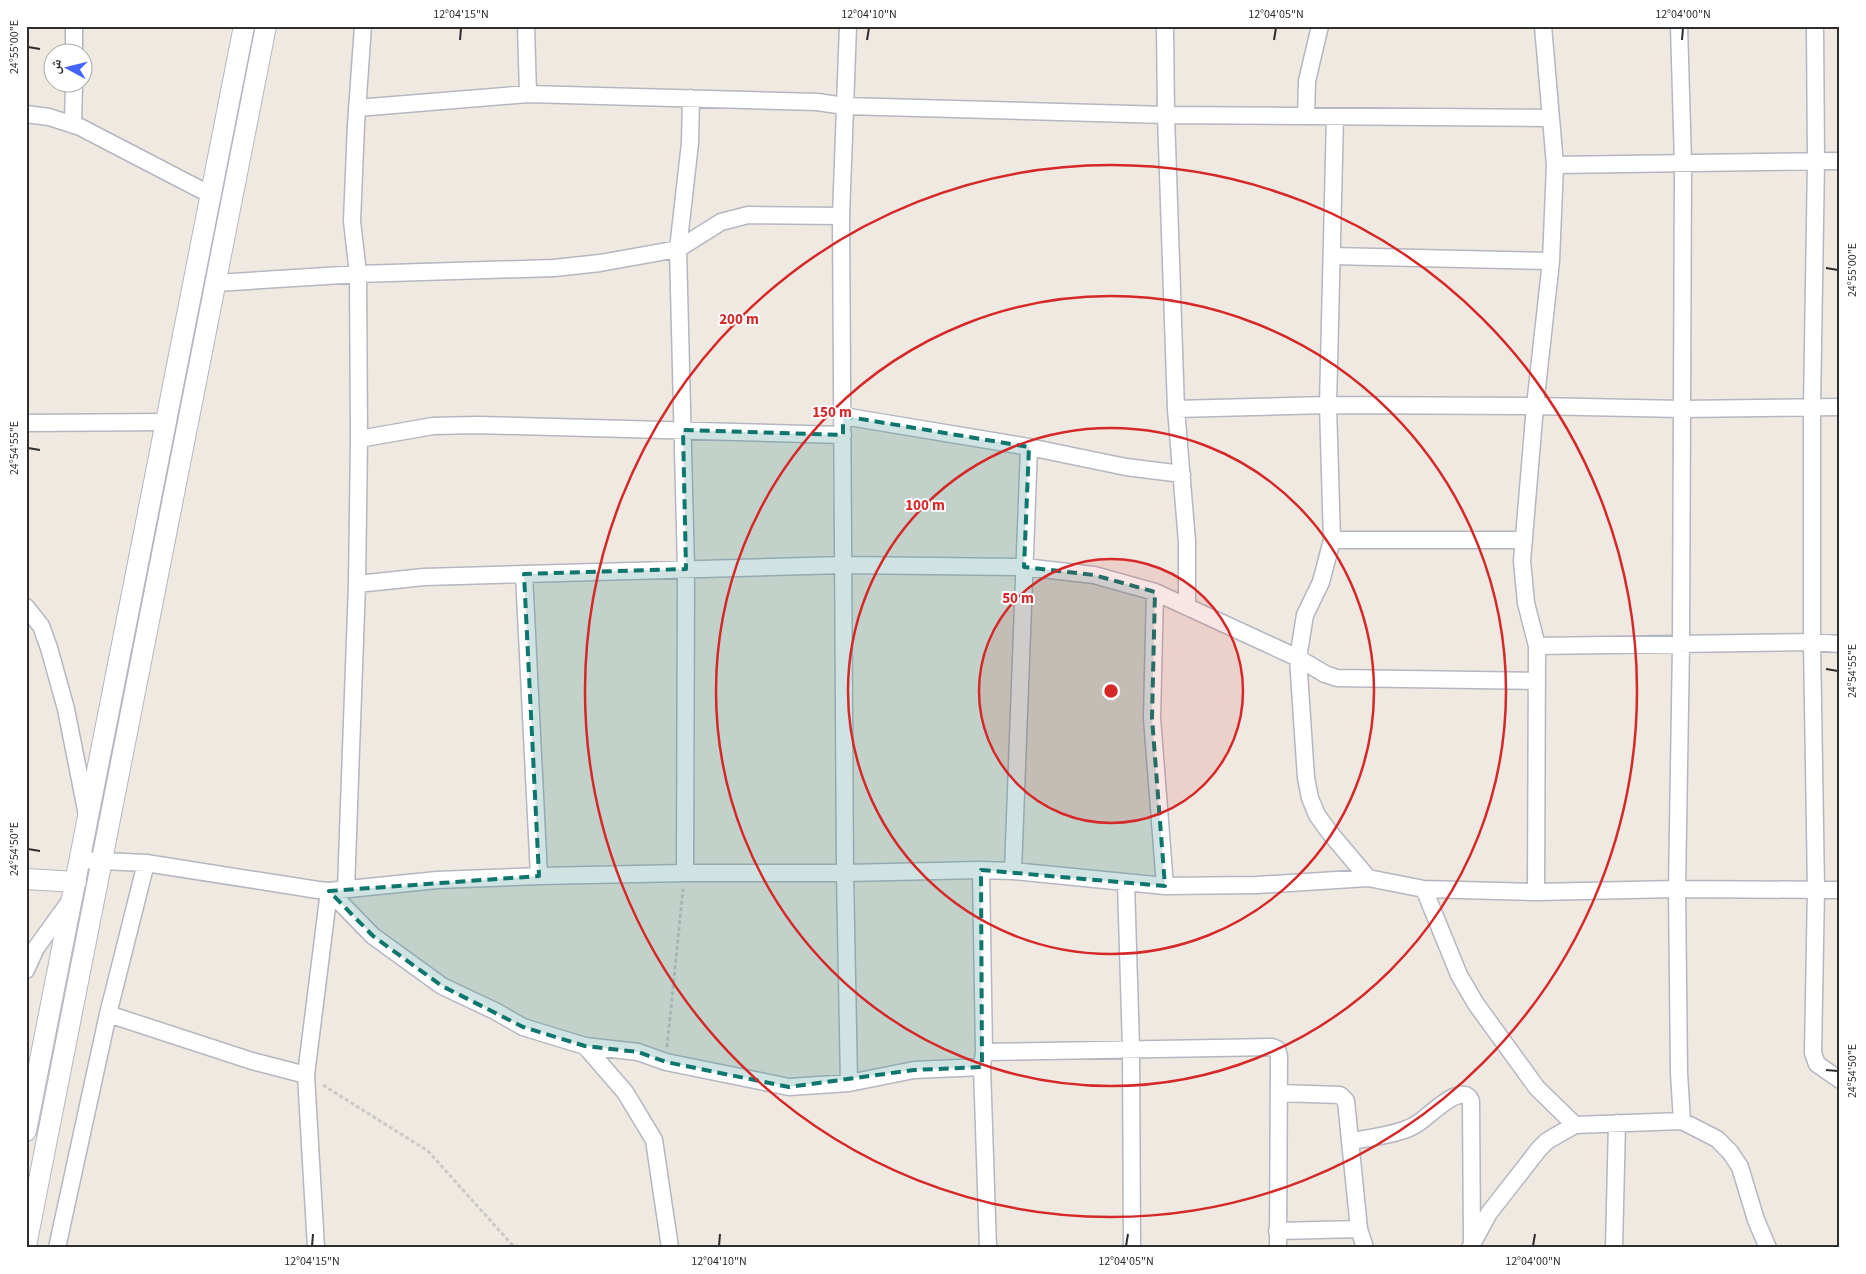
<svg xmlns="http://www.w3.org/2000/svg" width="1866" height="1274" viewBox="0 0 1866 1274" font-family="'Source Sans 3','Noto Naskh Arabic',sans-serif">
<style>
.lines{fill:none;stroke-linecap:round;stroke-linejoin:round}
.minor-casing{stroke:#b4b7c1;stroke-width:19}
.tertiary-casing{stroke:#b4b7c1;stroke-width:22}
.path{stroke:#c9c9c9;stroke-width:3;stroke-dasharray:4 2.5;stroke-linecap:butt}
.minor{stroke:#fff;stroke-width:16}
.tertiary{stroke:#fff;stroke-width:20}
.marked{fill:#0f766e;fill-opacity:0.2;stroke:#0f766e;stroke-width:4;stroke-dasharray:10 6;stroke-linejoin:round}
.ticks{fill:none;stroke:#2e2e2e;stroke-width:2}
.ring{fill:none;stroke:#d62828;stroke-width:2.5}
.centre{fill:#d62828;stroke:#fff;stroke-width:2.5}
.ring-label{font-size:15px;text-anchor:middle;font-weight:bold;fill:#d62828;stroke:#fff;stroke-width:4;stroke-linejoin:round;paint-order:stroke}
.neatline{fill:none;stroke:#2e2e2e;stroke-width:2}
.ticks-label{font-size:12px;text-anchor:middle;fill:#2e2e2e}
</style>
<rect width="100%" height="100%" fill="#efe9e1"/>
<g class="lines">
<!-- minor casing -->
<g class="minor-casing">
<path id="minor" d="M 74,26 L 74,52
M 526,26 L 528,94
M 848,26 L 841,216 L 845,873 L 849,1083
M 1165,26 L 1166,115 L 1176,409 L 1187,542 L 1187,607
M 1679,26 L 1683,163 L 1681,645 L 1677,889 L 1679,1073 L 1682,1121
M 1815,26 L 1816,161 L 1812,407 L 1812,642 L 1816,889 L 1813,1053 L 1817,1064 L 1840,1080
M 357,108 L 528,94 L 817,102 L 845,106 L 1166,115 L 1550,118
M 26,114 L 49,117 L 80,127 L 211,195
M 1306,116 L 1307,81 L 1320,26
M 1335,117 L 1328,405 L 1332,540 L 1321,582 L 1305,615 L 1298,658 L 1306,778 L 1310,798 L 1317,815 L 1330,833 L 1368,878
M 73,125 L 74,82
M 1555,165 L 1840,161
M 1332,256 L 1551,261
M 216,283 L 358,274 L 554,268 L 600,263 L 678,249 L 721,222 L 748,215 L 841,216
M 1176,409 L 1328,405 L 1535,406 L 1682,409 L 1840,407
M 843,416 L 1029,447 L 1126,467 L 1182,474
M 26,423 L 166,422
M 359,439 L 433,426 L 478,425 L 843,435
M 1332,540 L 1524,540
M 524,574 L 539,876
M 357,584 L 424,577 L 843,565 L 1024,567 L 1094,575 L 1155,592 L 1298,658 L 1325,674 L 1337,678 L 1537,681
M 1155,592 L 1152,718 L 1165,886
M 26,607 L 41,626 L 49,648 L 66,709 L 87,815
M 1537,646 L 1812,642 L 1840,644
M 80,860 L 146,863 L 318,890 L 329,891 L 437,880 L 539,876 L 685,873 L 845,873 L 981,870 L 1013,871 L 1165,886 L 1257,885 L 1368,878 L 1424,889 L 1536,892 L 1677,889 L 1840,890
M 981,870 L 984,1052 L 982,1067 L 988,1248
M 1013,871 L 1029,447
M 685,873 L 686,569 L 678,249 L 690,143 L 691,98
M 1126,883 L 1131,1048 L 1132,1248
M 346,889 L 357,584 L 359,439 L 358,274 L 352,221 L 356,125 L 363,26
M 1424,889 L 1459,975 L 1476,1004 L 1537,1088 L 1575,1125
M 329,891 L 373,936 L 442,986 L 495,1011 L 523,1027 L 585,1046 L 625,1092 L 654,1140 L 670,1248
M 1536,892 L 1537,646 L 1526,603 L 1522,561 L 1535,406 L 1551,261 L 1555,165 L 1543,26
M 26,970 L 36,948 L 70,901
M 108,1014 L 252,1061 L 306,1075 L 316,1248
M 585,1046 L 638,1052 L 666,1062 L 789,1087 L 849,1083 L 914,1070 L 982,1067
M 984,1052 L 1272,1047 L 1277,1049 L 1279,1056 L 1278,1248
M 306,1075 L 329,891
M 1279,1093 L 1340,1095 L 1346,1101 L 1359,1229 L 1365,1248
M 1351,1141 C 1369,1138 1387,1136 1404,1130 C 1410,1128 1416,1125 1421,1121 C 1431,1114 1463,1081 1471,1101 L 1472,1243
M 1277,1231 L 1359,1229
M 57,1248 L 108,1014 L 146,863
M 1470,1248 L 1489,1213 L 1500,1199 L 1539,1149 L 1547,1141 L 1559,1134 L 1575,1125 L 1682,1121 L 1717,1139 L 1730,1152 L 1740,1167 L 1756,1220 L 1768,1248
M 1614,1248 L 1617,1123"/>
</g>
<!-- tertiary casing -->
<g class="tertiary-casing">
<path id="tertiary" d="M 26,879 L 76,882
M 26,1131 L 244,26
M 26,1246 L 266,26"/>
</g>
<!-- path -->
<path class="path" d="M 667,1047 L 683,889
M 323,1085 L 428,1151 L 515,1248"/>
<!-- minor -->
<use href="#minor" class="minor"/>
<!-- tertiary -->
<use href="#tertiary" class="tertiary"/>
</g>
<!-- marked area -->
<path class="marked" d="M 843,416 L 1029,447 L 1024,567 L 1094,575 L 1155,592 L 1152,718 L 1165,886 L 981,870 L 982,1067 L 914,1070 L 789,1087 L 666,1062 L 638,1052 L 585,1046 L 523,1027 L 442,986 L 373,936 L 329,891 L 539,876 L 524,574 L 686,569 L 683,430 L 843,435 Z"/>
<!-- ticks -->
<path class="ticks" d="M 460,40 L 461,28M 867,40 L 869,28M 1274,40 L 1276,28M 1682,40 L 1683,28M 28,47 L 40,49M 1826,268 L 1838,270M 28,448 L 40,450M 1826,669 L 1838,671M 28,849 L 40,851M 1826,1070 L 1838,1071M 312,1246 L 313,1234M 719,1246 L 720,1234M 1126,1246 L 1128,1234M 1533,1246 L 1535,1234"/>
<!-- distance rings -->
<circle cx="1111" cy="691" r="132" fill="#d62828" fill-opacity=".12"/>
<g class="ring">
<circle cx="1111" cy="691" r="132"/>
<circle cx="1111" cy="691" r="263"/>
<circle cx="1111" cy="691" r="395"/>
<circle cx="1111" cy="691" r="526"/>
</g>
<circle cx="1111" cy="691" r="8" class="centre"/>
<g class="ring-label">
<text x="739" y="324">200 m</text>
<text x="832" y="417">150 m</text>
<text x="925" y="510">100 m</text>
<text x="1018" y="603">50 m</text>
</g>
<!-- border -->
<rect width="1866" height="1274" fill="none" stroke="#ffffff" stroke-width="55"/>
<!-- north arrow -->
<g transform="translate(68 68) rotate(277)"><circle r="24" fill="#ffffff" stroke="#ababab"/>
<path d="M0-4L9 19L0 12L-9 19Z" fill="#4264fb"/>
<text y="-8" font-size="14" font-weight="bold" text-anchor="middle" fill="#2e2e2e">ش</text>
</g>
<rect x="28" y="28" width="1810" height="1218" class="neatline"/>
<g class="ticks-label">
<text x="461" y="18">12°04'15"N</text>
<text x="869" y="18">12°04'10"N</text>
<text x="1276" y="18">12°04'05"N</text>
<text x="1683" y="18">12°04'00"N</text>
<text transform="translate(14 47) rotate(-90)" y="4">24°55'00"E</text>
<text transform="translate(1852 270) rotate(-90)" y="4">24°55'00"E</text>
<text transform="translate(14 448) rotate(-90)" y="4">24°54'55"E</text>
<text transform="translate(1852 671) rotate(-90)" y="4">24°54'55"E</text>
<text transform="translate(14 849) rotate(-90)" y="4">24°54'50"E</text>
<text transform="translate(1852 1071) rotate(-90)" y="4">24°54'50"E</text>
<text x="312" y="1265">12°04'15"N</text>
<text x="719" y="1265">12°04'10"N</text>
<text x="1126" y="1265">12°04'05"N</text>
<text x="1533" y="1265">12°04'00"N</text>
</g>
</svg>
